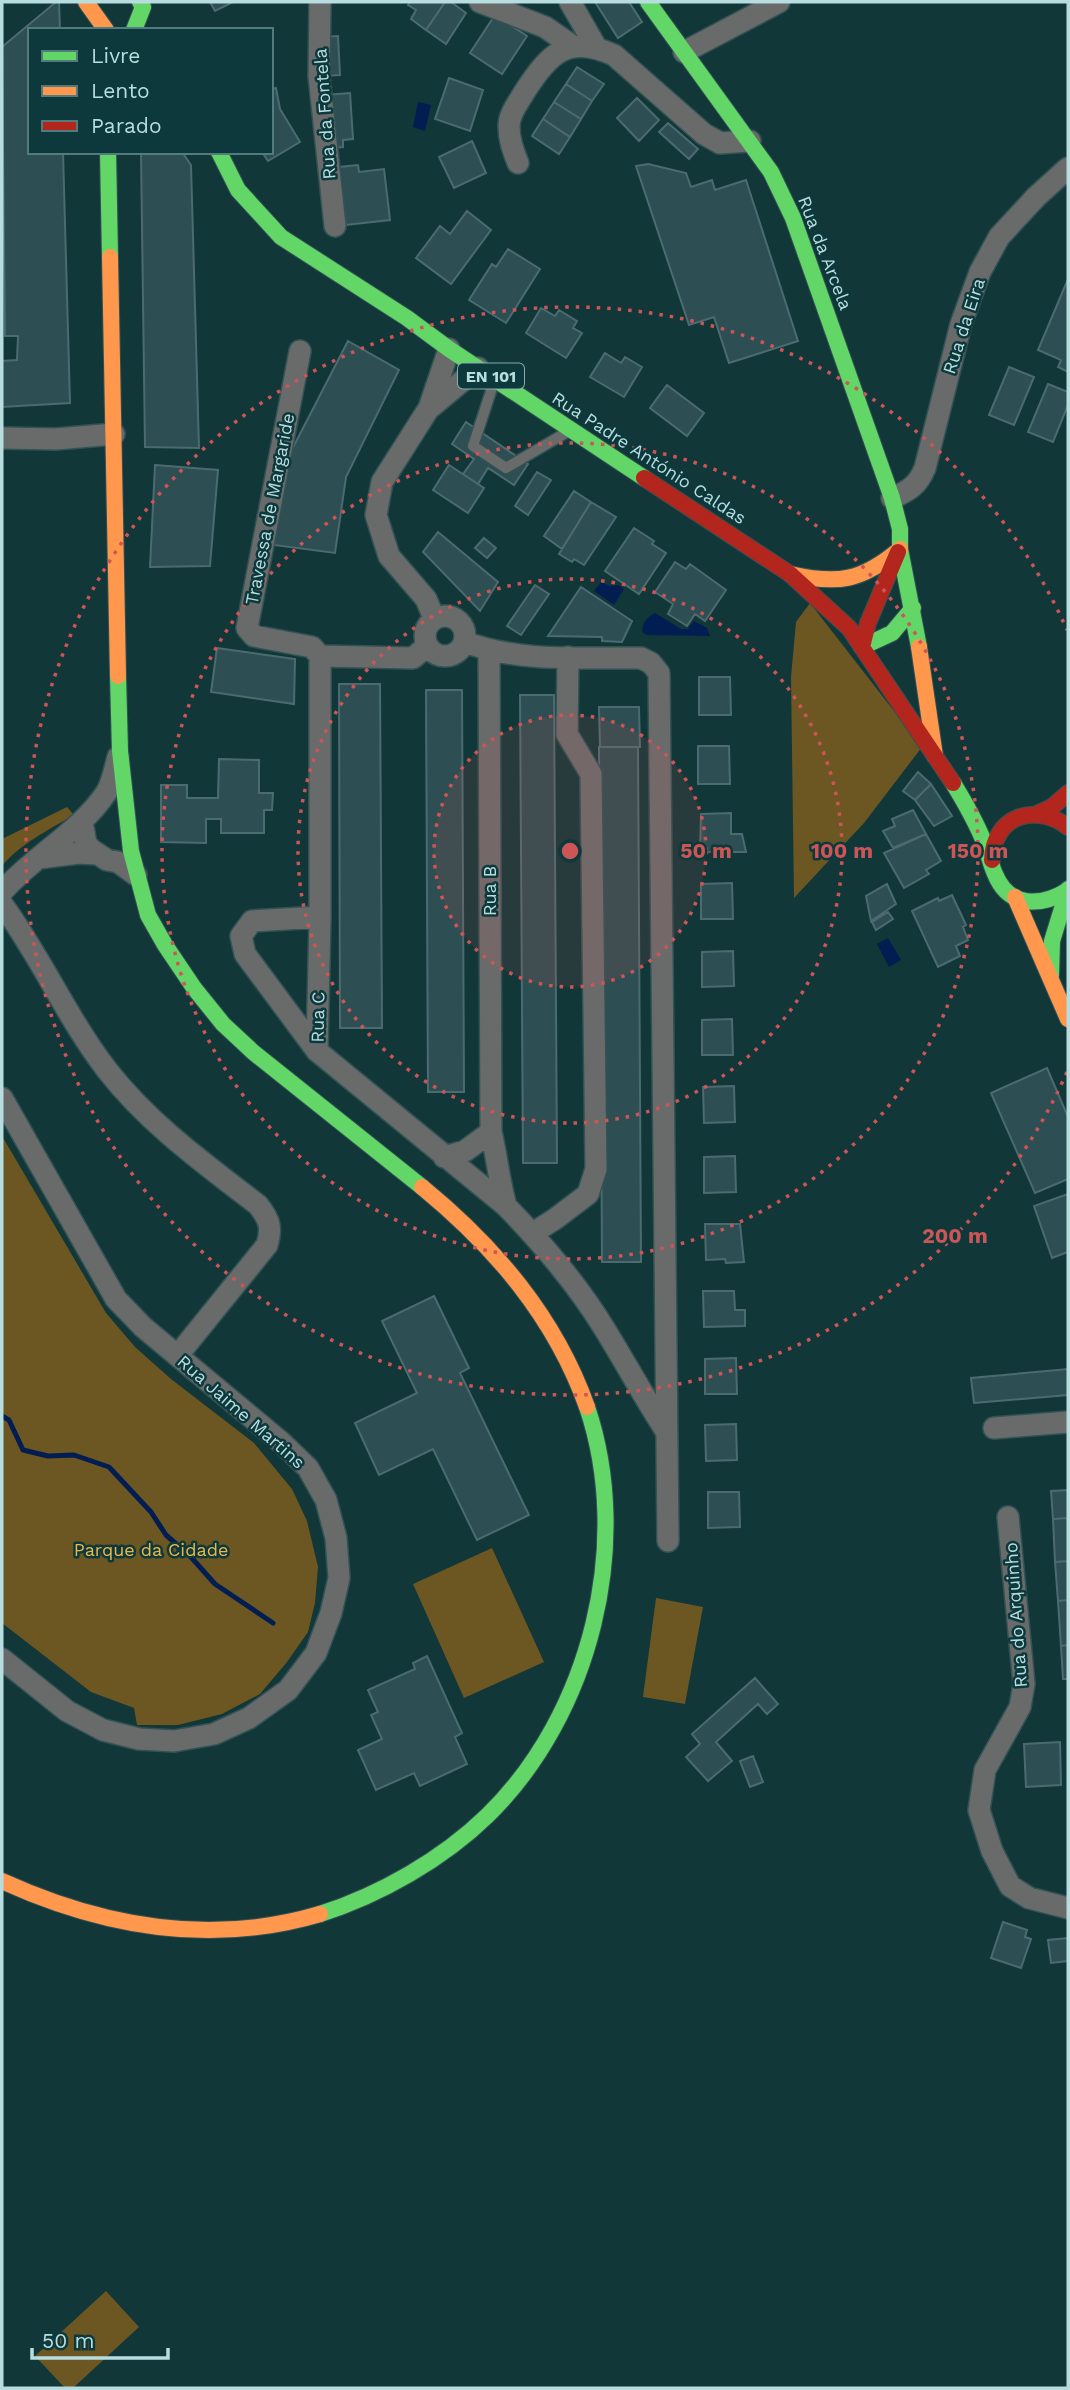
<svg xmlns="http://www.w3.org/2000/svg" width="1070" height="2390" viewBox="0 0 1070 2390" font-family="'Work Sans',sans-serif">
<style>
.green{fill:#6c5723}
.water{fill:#021d51}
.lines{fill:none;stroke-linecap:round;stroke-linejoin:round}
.stream{stroke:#021d51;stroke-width:5}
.building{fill:#2d4e52;stroke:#4c6b70;stroke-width:2}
.lane-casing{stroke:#325254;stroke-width:13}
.street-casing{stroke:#325254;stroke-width:24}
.fast-casing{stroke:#325254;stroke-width:18}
.slow-casing{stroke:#325254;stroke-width:18}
.jam-casing{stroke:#325254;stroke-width:18}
.lane{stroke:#696b6b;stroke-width:10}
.street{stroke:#696b6b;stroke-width:21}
.fast{stroke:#63d668;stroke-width:16}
.slow{stroke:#ff974d;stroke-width:16}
.jam{stroke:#b3261e;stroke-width:16}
.ring{fill:none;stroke:#ce5556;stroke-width:3.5;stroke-dasharray:3.5 7}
.labels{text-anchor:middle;stroke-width:5;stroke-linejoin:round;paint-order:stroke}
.shield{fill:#0d393c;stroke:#85acae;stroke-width:2}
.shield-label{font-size:16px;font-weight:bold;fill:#b8dddf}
.street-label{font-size:18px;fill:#b8dddf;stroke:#0d393c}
.park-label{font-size:18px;fill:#edb74a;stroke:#0d393c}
.centre{fill:#ce5556;stroke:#0d393c;stroke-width:3.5}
.ring-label{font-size:21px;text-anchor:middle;font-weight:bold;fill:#ce5556;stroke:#0d393c;stroke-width:5;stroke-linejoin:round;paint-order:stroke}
</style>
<rect width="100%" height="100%" fill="#113739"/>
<!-- green -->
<path class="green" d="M 810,603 L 922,747 L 864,823 L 794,898 L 791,677 L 796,622 Z
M 67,807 L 74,815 C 49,830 21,843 2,866 L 2,839 Z
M 2,1136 L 106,1313 L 135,1347 L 171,1379 L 254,1443 L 292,1489 L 307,1521 L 318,1567 L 315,1603 L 308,1632 L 287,1662 L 260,1694 L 222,1714 L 178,1725 L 137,1725 L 134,1708 L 91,1692 L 2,1623 Z
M 492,1548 L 544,1662 L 464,1698 L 413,1584 Z
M 656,1598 L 703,1607 L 685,1704 L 643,1697 Z
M 106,2291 L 139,2327 L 73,2388 L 65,2388 L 35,2356 Z"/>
<!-- water -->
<path class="water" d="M 418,102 L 431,105 L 425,131 L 413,127 Z
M 601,582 L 610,586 L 618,585 L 624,589 L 614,605 L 594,591 Z
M 655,613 L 681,629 L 688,629 L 694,621 L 707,628 L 710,636 L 647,635 L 643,633 C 640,625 648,616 655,613 Z
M 888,938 L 901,960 L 889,967 L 877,944 Z"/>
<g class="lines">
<!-- stream -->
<path class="stream" d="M 2,1416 L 9,1420 L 23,1450 L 48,1456 L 74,1455 L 109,1467 L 151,1512 L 166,1535 L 190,1556 L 215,1584 L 273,1623"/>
</g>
<!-- building -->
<path class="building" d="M 56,2 L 59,2 L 60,30 L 30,30 L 30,152 L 63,152 L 70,403 L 2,407 L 2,361 L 17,360 L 18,336 L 5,336 L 2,47 Z
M 210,2 L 233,2 L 215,11 Z
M 410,2 L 445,2 L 426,30 L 411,19 L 416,10 L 408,5 Z
M 445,2 L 451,2 L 466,13 L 446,44 L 426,30 Z
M 595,2 L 629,2 L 642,22 L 618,38 Z
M 495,15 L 527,36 L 502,74 L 470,53 Z
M 338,36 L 340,75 L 324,76 L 322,37 Z
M 577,67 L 604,84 L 592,101 L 566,84 Z
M 449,78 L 483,90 L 470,131 L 435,119 Z
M 566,84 L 592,101 L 581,119 L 554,102 Z
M 276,88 L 280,109 L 300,142 L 268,161 L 262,152 L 271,152 L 271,89 Z
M 350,93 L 353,139 L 343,140 L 343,147 L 330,148 L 326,95 Z
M 637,98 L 659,120 L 639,141 L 617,118 Z
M 554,102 L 581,119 L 570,137 L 543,119 Z
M 543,119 L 570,137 L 559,154 L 532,136 Z
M 668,123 L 698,149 L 689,159 L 659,132 Z
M 472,141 L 486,173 L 454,188 L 439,157 Z
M 141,152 L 182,152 L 191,165 L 199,448 L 145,447 Z
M 648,164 L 686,173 L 691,187 L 712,180 L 715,190 L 746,180 L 798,341 L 729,363 L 714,317 L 689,325 L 636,166 Z
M 358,165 L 359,172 L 384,169 L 390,220 L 346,225 L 339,167 Z
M 467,211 L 491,230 L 451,284 L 416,258 L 440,226 L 450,234 Z
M 508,249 L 540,269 L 506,323 L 469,300 L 492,264 L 496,267 Z
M 1068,279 L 1068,372 L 1058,367 L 1061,360 L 1038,350 Z
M 541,308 L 555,316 L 559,310 L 577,321 L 573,328 L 582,333 L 566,358 L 526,333 Z
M 348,341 L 399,370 L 346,477 L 335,553 L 274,545 L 286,461 Z
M 605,353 L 621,363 L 625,357 L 642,367 L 624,397 L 590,377 Z
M 1009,367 L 1034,377 L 1014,425 L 989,415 Z
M 1048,384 L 1068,392 L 1068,405 L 1053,442 L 1028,432 Z
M 667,385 L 704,413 L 687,436 L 650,408 Z
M 466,422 L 528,464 L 514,485 L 488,468 L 478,484 L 463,474 L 474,459 L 452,444 Z
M 155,465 L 218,470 L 210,566 L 150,567 Z
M 449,465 L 484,488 L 468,513 L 433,490 Z
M 537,472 L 551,480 L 528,515 L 515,506 Z
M 574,491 L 591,502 L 562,549 L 544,536 Z
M 591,502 L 616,517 L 584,565 L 574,559 L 572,562 L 559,554 Z
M 634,528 L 654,541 L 652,544 L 666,553 L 639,594 L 605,571 Z
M 438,532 L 498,582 L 480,611 L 423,552 Z
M 484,538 L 496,548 L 487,558 L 475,548 Z
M 675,562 L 686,569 L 690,564 L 726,590 L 705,621 L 695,614 L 687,626 L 668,614 L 673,604 L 655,592 Z
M 535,585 L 549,594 L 521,635 L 507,626 Z
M 581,587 L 632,621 L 622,642 L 602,641 L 602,637 L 548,636 Z
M 217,648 L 295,659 L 294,704 L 211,692 Z
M 699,677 L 730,677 L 731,715 L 699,715 Z
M 339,684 L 380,684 L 382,1028 L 340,1028 Z
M 426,690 L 462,690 L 464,1092 L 428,1092 Z
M 520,695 L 554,695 L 557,1163 L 523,1163 Z
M 599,707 L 639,707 L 640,747 L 600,747 Z
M 698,746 L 729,746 L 730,784 L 698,784 Z
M 599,747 L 638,747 L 641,1262 L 602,1262 Z
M 219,759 L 259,760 L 259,793 L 273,793 L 272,810 L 264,810 L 264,833 L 221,833 L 221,819 L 206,819 L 206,843 L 161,842 L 161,785 L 187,785 L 187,798 L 218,798 Z
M 918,772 L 931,784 L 915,800 L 903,791 Z
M 931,784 L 952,816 L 934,826 L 915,800 Z
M 913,810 L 926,834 L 893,848 L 883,831 L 895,826 L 892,819 Z
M 731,813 L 731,834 L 742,834 L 746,852 L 700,852 L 701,814 Z
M 926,834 L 941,861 L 926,870 L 929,874 L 904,888 L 884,853 Z
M 732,883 L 733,919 L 701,919 L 701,884 Z
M 887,884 L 896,904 L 871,921 L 866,896 Z
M 952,895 L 966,925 L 963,927 L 968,940 L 956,946 L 960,956 L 938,967 L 912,911 L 938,898 L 939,901 Z
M 888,912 L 893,919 L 876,930 L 872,922 Z
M 733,951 L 734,986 L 702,987 L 702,952 Z
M 732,1019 L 733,1055 L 702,1055 L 702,1020 Z
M 1047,1068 L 1068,1117 L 1068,1179 L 1035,1193 L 991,1093 Z
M 734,1086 L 735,1122 L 704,1123 L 703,1087 Z
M 735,1156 L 736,1192 L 704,1193 L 704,1157 Z
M 1068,1194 L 1068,1252 L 1052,1258 L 1034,1206 Z
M 705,1224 L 740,1224 L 744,1262 L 726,1263 L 725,1259 L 706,1260 Z
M 703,1291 L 734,1291 L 735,1310 L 745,1310 L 745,1326 L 704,1327 Z
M 434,1296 L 469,1368 L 460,1373 L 529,1515 L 477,1540 L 433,1449 L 379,1475 L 355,1423 L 417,1393 L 382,1321 Z
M 736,1358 L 737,1394 L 705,1394 L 705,1359 Z
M 1068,1369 L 1068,1395 L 974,1403 L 971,1378 Z
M 736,1424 L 737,1460 L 706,1461 L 705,1425 Z
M 1068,1490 L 1068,1518 L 1053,1519 L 1051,1491 Z
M 708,1492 L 739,1492 L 740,1527 L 708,1528 Z
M 1068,1518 L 1068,1561 L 1055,1562 L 1053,1519 Z
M 1068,1561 L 1068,1600 L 1058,1601 L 1055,1562 Z
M 1068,1600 L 1068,1645 L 1061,1646 L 1058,1601 Z
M 1068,1645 L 1068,1679 L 1063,1679 L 1061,1646 Z
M 427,1656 L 462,1733 L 455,1737 L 467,1764 L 420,1786 L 414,1773 L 376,1790 L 358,1750 L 382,1739 L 371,1715 L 378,1712 L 368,1690 L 415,1669 L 413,1663 Z
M 755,1678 L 778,1704 L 767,1714 L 758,1704 L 716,1742 L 732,1761 L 708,1781 L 686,1757 L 700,1744 L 692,1734 Z
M 1060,1742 L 1061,1785 L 1026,1787 L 1024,1744 Z
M 753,1756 L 763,1782 L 750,1787 L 740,1761 Z
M 1003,1922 L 1027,1930 L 1025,1937 L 1031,1939 L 1021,1968 L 991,1958 Z
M 1068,1938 L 1068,1961 L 1051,1963 L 1048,1940 Z"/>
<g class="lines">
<!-- lane casing -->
<g class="lane-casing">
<path id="lane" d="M 494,382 L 473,446 L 506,468 L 569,431"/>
</g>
<!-- street casing -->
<g class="street-casing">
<path id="street" d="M 320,2 L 319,76 L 335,226
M 480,2 L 545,27 L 574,47
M 570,2 L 596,47
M 684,52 L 779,2
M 518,163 C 513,150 509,140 509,126 C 509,113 519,102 525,91 C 550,53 568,34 614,55 L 704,134 L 720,143 L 750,141
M 300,351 L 247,628 L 254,636 L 312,647 L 320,656
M 431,407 L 478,368
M 2,438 L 56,439 L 114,434
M 892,498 C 909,491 918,485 925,468 L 961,324 L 980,272 L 999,237 L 1036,197 L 1068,168
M425 636a20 20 0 1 1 40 0a20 20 0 1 1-40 0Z
M 434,618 L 426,599 L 389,556 L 376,515 L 382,482 L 429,408 L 449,349
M 465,642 C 521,663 583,657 641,658 L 651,663 L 659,673 L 668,1541
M 489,651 L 491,1132 C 497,1157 499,1181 506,1206
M 320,656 L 320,917 L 317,1051 L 506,1206 C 542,1243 577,1284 604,1328 C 625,1362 644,1397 666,1431
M 320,656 L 413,658 L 426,647
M 82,821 L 86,844 L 92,850 L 107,860 L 118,862 L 136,875
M 39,858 L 79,853 L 97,854
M 2,892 C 33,856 79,833 106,793 C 112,784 115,768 118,757
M 2,904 C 41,957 67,1018 107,1070 C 149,1124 205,1164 258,1205 C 270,1220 272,1228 267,1245 L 178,1355
M 317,1051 L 245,954 L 241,936 L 252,921 L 320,917
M 2,1098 L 116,1299 L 143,1327 L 281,1442 L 308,1468 L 326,1500 L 336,1538 L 339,1578 L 331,1613 L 316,1653 L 288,1690 L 249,1718 L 214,1734 L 174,1741 L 139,1739 L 103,1730 L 67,1711 L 2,1659
M 444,1157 L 465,1151 L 491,1132
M 533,1233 L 555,1219 L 588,1194 L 596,1169 L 591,774 L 567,734 L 568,657
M 994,1428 L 1068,1422
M 1008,1517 L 1024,1684 L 1020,1707 L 985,1770 L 979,1810 L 992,1851 L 1010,1886 L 1029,1898 L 1068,1908"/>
</g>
<!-- fast casing -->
<g class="fast-casing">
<path id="fast" d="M 648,2 L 771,172 L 793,218 L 892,498 L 900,529 L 900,549 L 919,647
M 134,30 L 143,7 L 140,2
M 108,152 L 110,257
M 219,152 L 238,190 L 281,237 L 407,318 L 449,349 L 644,478
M 862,647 L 892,633 L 913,608
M 118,676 L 120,751 L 131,851 L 148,915 L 165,945 L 194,988 L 223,1024 L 253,1052 L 422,1187
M 953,783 C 964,801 976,822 984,842 C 988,852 990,863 995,874 C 1009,908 1041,907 1068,890
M 1051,975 L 1052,941 L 1068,889
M 320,1914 C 380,1895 443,1859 488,1815 C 591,1714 633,1543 587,1407"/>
</g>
<!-- slow casing -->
<g class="slow-casing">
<path id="slow" d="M 86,2 L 106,30
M 110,257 L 118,676
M 790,574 C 838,585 862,581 900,549
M 919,647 L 935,756
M 1015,897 L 1068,1019
M 422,1187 C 495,1247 555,1317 587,1407
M 2,1881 C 103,1927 212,1946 320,1914"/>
</g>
<!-- jam casing -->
<g class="jam-casing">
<path id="jam" d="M 644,478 L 790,574 L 849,628 L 953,783
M 862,647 L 868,623 L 898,552
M 1039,813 L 1052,807 L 1068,793
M 992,860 C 993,816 1035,802 1068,827"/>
</g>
<!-- lane -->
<use href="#lane" class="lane"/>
<!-- street -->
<use href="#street" class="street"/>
<!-- fast -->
<use href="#fast" class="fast"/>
<!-- slow -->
<use href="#slow" class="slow"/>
<!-- jam -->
<use href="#jam" class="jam"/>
</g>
<!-- distance rings -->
<circle cx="570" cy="851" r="136" fill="#ce5556" fill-opacity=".12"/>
<g class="ring">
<circle cx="570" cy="851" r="136"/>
<circle cx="570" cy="851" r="272"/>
<circle cx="570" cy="851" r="408"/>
<path d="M1067 1072A544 544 0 1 1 1067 630"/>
</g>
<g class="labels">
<!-- shield labels -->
<rect class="shield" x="458" y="363.5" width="66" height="25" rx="5"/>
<g class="shield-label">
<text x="491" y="382">EN 101</text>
</g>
<!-- street labels -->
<g class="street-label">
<text transform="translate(325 114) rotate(-94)" y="6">Rua da Fontela</text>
<text transform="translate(825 253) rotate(69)" y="6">Rua da Arcela</text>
<text transform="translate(964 326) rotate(-72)" y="6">Rua da Eira</text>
<text transform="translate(649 458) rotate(33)" y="6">Rua Padre António Caldas</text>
<text transform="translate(270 509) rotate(-79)" y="6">Travessa de Margaride</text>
<text transform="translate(490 891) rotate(-90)" y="6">Rua B</text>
<text transform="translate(318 1017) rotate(-89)" y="6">Rua C</text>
<text transform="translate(241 1412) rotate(41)" y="6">Rua Jaime Martins</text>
<text transform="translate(1016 1615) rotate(-94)" y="6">Rua do Arquinho</text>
</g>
<!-- park labels -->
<g class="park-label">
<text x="151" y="1556">Parque da Cidade</text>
</g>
</g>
<circle cx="570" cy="851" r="10" class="centre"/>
<g class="ring-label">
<text x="706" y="858">50 m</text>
<text x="842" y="858">100 m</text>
<text x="978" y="858">150 m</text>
<text x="955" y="1243">200 m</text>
</g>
<!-- border -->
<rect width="1070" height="2390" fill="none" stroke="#b8dddf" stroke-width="7"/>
<!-- legend -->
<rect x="28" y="28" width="245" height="126" fill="#0d393c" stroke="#517b7d" stroke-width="2"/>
<rect x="42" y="51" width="35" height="10" fill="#63d668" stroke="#517b7d" stroke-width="2"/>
<text x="91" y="63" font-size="21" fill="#b8dddf">Livre</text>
<rect x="42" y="86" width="35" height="10" fill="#ff974d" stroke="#517b7d" stroke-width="2"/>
<text x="91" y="98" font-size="21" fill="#b8dddf">Lento</text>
<rect x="42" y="121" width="35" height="10" fill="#b3261e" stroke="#517b7d" stroke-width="2"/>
<text x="91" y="133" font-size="21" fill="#b8dddf">Parado</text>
<!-- scale -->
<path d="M32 2348v10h136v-10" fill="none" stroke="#b8dddf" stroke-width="3.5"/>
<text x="42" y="2348" font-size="21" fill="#b8dddf" stroke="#0d393c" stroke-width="5" paint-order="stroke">50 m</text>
</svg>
